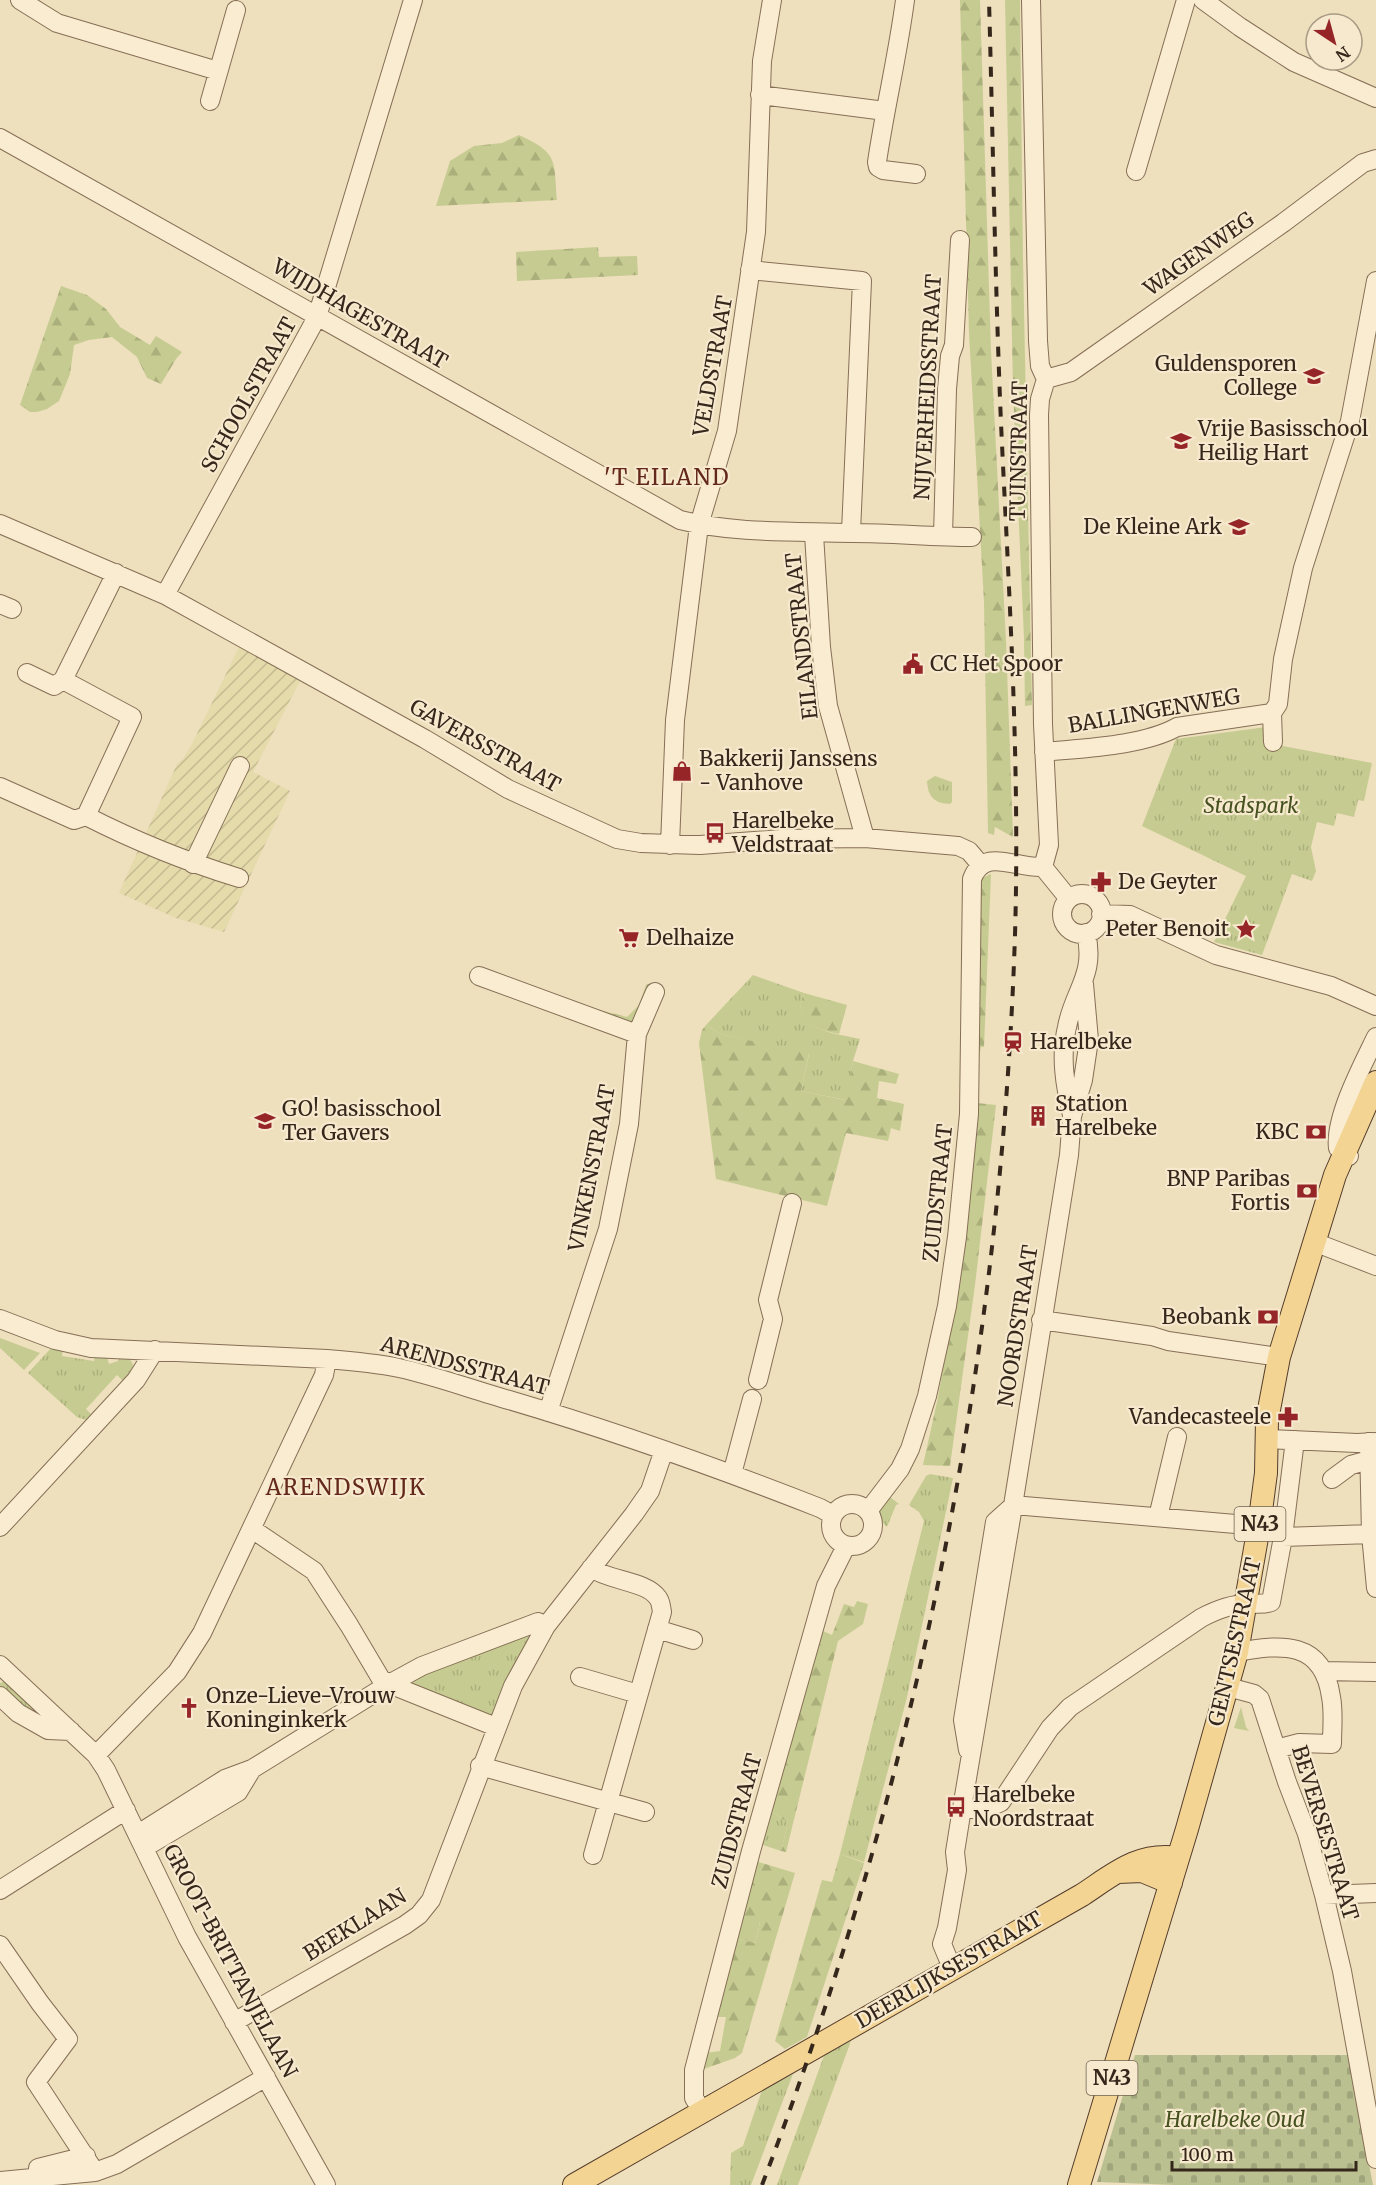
<svg xmlns="http://www.w3.org/2000/svg" width="1376" height="2185" viewBox="0 0 1376 2185" font-family="Merriweather,serif">
<style>
.farmland{fill:url(#farmland-furrows)}
.grass{fill:url(#grass-tufts)}
.forest{fill:url(#forest-firs)}
.cemetery{fill:url(#cemetery-stones)}
.lines{fill:none;stroke-linecap:round;stroke-linejoin:round}
.minor-casing{stroke:#866f56;stroke-width:20}
.major-casing{stroke:#543d2b;stroke-width:24}
.minor{stroke:#f9ecd0;stroke-width:18}
.major{stroke:#f4d493;stroke-width:22}
.rail{stroke:#35271b;stroke-width:4;stroke-dasharray:10 10;stroke-linecap:butt}
.labels{text-anchor:middle;stroke-width:4.5;stroke-linejoin:round;paint-order:stroke}
.shield{fill:#f6e9cd;stroke:#6f6150;stroke-width:1.5}
.shield-label{font-size:20px;font-weight:bold;fill:#35271b}
.street-label{font-size:21px;fill:#35271b;stroke:#f6e9cd}
.poi-label{font-size:21px;fill:#35271b;stroke:#f6e9cd;text-anchor:start}
.park-label{font-size:21px;font-style:italic;fill:#475221;stroke:#f6e9cd}
.neighbourhood-label{font-size:22px;letter-spacing:1.5px;fill:#63281a;stroke:#f6e9cd}
</style>
<defs>
<pattern id="farmland-furrows" width="10" height="10" patternUnits="userSpaceOnUse" patternTransform="scale(1.5)"><rect width="10" height="10" fill="#e4daaa"/><path d="M-1 1l2-2M0 10L10 0M9 11l2-2" fill="none" stroke="#c4bb92"/></pattern>
<pattern id="grass-tufts" width="24" height="20" patternUnits="userSpaceOnUse" patternTransform="scale(1.5)"><rect width="24" height="20" fill="#c6cc91"/><path d="M3 7l-1-3M5 7V3M7 7l1-3M15 17l-1-3M17 17v-4M19 17l1-3" fill="none" stroke="#abaf7c"/></pattern>
<pattern id="forest-firs" width="22" height="20" patternUnits="userSpaceOnUse" patternTransform="scale(1.5)"><rect width="22" height="20" fill="#c6cc91"/><path d="M5 1l3.5 6h-7zM16 11l3.5 6h-7z" fill="#abaf7c"/></pattern>
<pattern id="cemetery-stones" width="16" height="16" patternUnits="userSpaceOnUse" patternTransform="scale(1.5)"><rect width="16" height="16" fill="#bbc091"/><path d="M2 7V4a2 2 0 0 1 4 0v3zM10 15v-3a2 2 0 0 1 4 0v3z" fill="#a1a57c"/></pattern>
</defs>
<rect width="100%" height="100%" fill="#eedfbd"/>
<!-- farmland -->
<path class="farmland" d="M 240,645 L 302,677 L 253,772 L 290,791 L 224,932 L 176,918 L 119,893 L 177,764 L 183,759 L 191,746 Z"/>
<!-- grass -->
<path class="grass" d="M 1266,727 L 1268,743 L 1372,763 L 1364,801 L 1358,800 L 1354,817 L 1337,813 L 1334,826 L 1317,822 L 1311,847 L 1316,871 L 1312,881 L 1292,874 L 1262,955 L 1214,942 L 1246,876 L 1142,826 L 1176,739 Z
M 935,776 L 952,782 L 952,802 L 950,804 C 935,803 928,798 927,781 Z
M 753,975 L 804,993 C 788,1030 835,1033 860,1039 L 853,1061 L 846,1100 L 801,1091 L 809,1054 L 720,1034 L 706,1025 Z
M 0,1338 L 40,1353 L 24,1370 L 0,1348 Z
M 53,1346 L 63,1349 L 62,1356 L 94,1361 L 95,1354 L 107,1357 L 109,1364 L 118,1361 L 122,1355 L 130,1359 L 134,1367 L 125,1383 L 117,1375 L 86,1409 L 94,1417 L 89,1421 L 77,1417 L 28,1373 Z
M 930,1474 L 953,1478 L 907,1697 L 864,1862 L 840,1854 L 924,1521 L 919,1512 L 909,1505 L 926,1476 Z
M 886,1497 L 890,1497 L 899,1504 L 896,1505 L 887,1527 C 875,1516 879,1510 886,1497 Z
M 524,1632 L 531,1636 L 492,1715 L 489,1716 L 406,1687 L 405,1680 Z
M 8,1680 L 52,1727 L 0,1690 L 0,1683 Z
M 1241,1707 L 1246,1727 L 1249,1731 L 1234,1728 Z
M 771,1807 L 773,1812 L 788,1823 L 781,1851 L 763,1845 L 761,1842 Z
M 741,1917 L 760,1922 L 755,1943 L 735,1938 Z
M 851,2041 L 798,2185 L 777,2185 L 825,2053 Z
M 793,2074 L 751,2185 L 730,2185 L 731,2153 L 743,2146 L 762,2090 Z"/>
<!-- forest -->
<path class="forest" d="M 960,0 L 980,0 L 991,351 L 1006,641 L 1013,837 L 995,827 L 994,835 L 988,833 L 984,602 L 969,333 Z
M 1005,0 L 1020,0 L 1023,259 L 1032,705 L 1025,706 L 1024,639 L 1013,389 Z
M 519,135 C 558,153 554,159 557,200 L 436,206 L 450,161 L 474,146 L 502,143 Z
M 598,247 L 599,257 L 637,256 L 638,275 L 517,281 L 516,252 Z
M 61,286 L 87,295 L 106,309 L 120,327 L 150,345 L 156,336 L 182,352 L 176,359 L 161,384 L 147,378 L 137,357 L 112,337 L 89,340 L 74,345 L 70,374 L 59,401 L 47,409 L 37,412 L 30,412 L 20,405 Z
M 991,874 L 984,1047 L 981,1047 L 980,1052 L 976,1052 L 980,892 L 982,878 Z
M 651,983 L 644,1005 L 632,1024 L 588,1007 L 627,1017 L 639,1005 L 646,985 Z
M 804,993 L 847,1005 L 839,1034 C 815,1029 792,1022 804,993 Z
M 706,1025 L 720,1034 L 809,1053 L 801,1091 L 845,1100 L 853,1061 L 899,1074 L 896,1084 L 879,1081 L 877,1098 L 904,1104 L 900,1131 L 891,1128 L 888,1141 L 846,1133 L 827,1206 L 716,1179 L 699,1043 L 702,1030 Z
M 977,1103 L 996,1105 L 975,1285 L 950,1466 L 923,1465 L 937,1402 L 959,1282 Z
M 857,1601 L 868,1604 L 863,1624 L 838,1641 L 786,1852 L 781,1851 L 788,1823 L 773,1812 L 771,1807 L 819,1633 L 823,1631 L 832,1635 L 844,1604 L 854,1607 Z
M 840,1854 L 864,1863 L 807,2037 L 785,2049 L 775,2041 L 822,1880 L 832,1882 Z
M 755,1861 L 795,1873 L 742,2053 L 735,2058 L 701,2070 L 705,2053 L 720,2051 L 726,2017 L 714,2017 L 735,1938 L 755,1943 L 760,1923 L 741,1917 Z"/>
<!-- cemetery -->
<path class="cemetery" d="M 1135,2055 L 1348,2055 L 1373,2185 L 1175,2185 L 1097,2182 Z"/>
<g class="lines">
<!-- minor casing -->
<g class="minor-casing">
<path id="minor" d="M 20,0 L 57,23 L 218,71
M 905,0 C 898,54 885,108 877,162 L 878,167 L 883,170 L 916,174
M 1031,0 L 1038,341 L 1040,366 L 1046,379 L 1040,399 L 1039,415 L 1043,724 L 1049,845 L 1043,867
M 1203,0 L 1240,27 L 1294,62 L 1376,98
M 760,95 L 885,111
M 210,101 L 236,10
M 0,138 L 680,520 C 736,534 796,531 853,533 C 893,533 932,537 972,537
M 1136,171 L 1186,0
M 750,270 L 862,281 L 851,532
M 1046,379 L 1071,372 L 1283,223 L 1363,163 L 1376,159
M 0,524 L 165,595 L 425,739 L 508,789 L 617,839 L 641,843 L 700,845 L 781,839 L 865,838 L 958,846 L 969,851 L 980,864
M 814,534 L 821,647 L 828,706 L 865,838
M 943,536 L 947,389 L 950,356 L 954,345 L 960,240
M 165,595 L 317,317 L 413,0
M 0,604 L 12,609
M 27,673 L 54,686 L 63,680
M 1272,713 L 1273,742
M 1044,752 C 1083,748 1143,746 1177,727 L 1272,713 L 1278,704 L 1283,659 L 1303,568 L 1350,421 L 1376,281
M 0,787 L 74,820 L 86,816 L 132,717 L 63,680 L 116,573
M 86,816 C 137,842 184,861 239,878
M 670,845 L 675,720 L 699,525 L 727,431 L 756,232 L 762,61 L 772,0
M 193,864 L 240,766
M 1043,867 L 1069,899
M1062 914a20 20 0 1 1 40 0a20 20 0 1 1-40 0Z
M 1101,914 L 1130,915 L 1216,955 L 1331,986 L 1376,1006
M 479,976 L 637,1034 L 629,1124 L 608,1229 L 548,1412
M 637,1034 L 655,992
M 1072,1115 C 1065,1086 1060,1056 1067,1027 C 1074,990 1096,975 1086,933
M 1349,1156 L 1338,1148 C 1334,1118 1363,1064 1376,1037
M 1314,1242 L 1376,1266
M 0,1319 L 55,1340 L 91,1348 L 327,1359 C 352,1361 375,1363 399,1368 C 436,1376 473,1390 509,1400 C 614,1431 718,1468 820,1508 L 833,1515
M 1041,1320 L 1152,1336 L 1168,1341 L 1279,1357
M 758,1380 L 773,1319 L 768,1300 L 792,1203
M 1267,1439 L 1357,1443 L 1376,1442
M 1369,1442 L 1371,1534 L 1376,1588
M 732,1474 L 752,1399
M 1332,1479 L 1351,1465 L 1369,1460
M831 1525a21 21 0 1 1 42 0a21 21 0 1 1-42 0Z
M 1014,1505 L 1259,1526
M 868,1511 L 900,1469 L 910,1449 L 927,1396 L 947,1306 L 957,1237 L 969,1114 L 972,879 C 984,846 1015,869 1043,867
M 1158,1517 L 1177,1437
M 0,1527 L 136,1380 L 155,1350
M 1283,1537 L 1371,1534
M 591,1568 C 609,1581 647,1581 658,1598 C 661,1602 661,1607 662,1612 L 593,1855
M 657,1629 L 693,1640
M 1237,1652 C 1281,1644 1323,1640 1331,1697 C 1334,1712 1332,1728 1332,1744 L 1299,1743 L 1276,1749
M 0,1665 L 96,1755 L 106,1770 L 187,1937 L 326,2185
M 1324,1671 L 1376,1672
M 580,1677 L 638,1694
M 1228,1687 L 1254,1694 L 1260,1699 L 1287,1782 L 1307,1834 L 1324,1895 L 1342,1971 L 1376,2159
M 0,1696 L 18,1713 L 48,1730 L 71,1731
M 496,1727 L 389,1684 L 422,1666 L 538,1622 L 546,1626
M 968,1750 L 963,1720 L 995,1522 L 1014,1505
M 96,1755 L 177,1672 L 202,1633 L 324,1375 L 327,1359
M 480,1766 L 645,1812
M 962,1808 L 984,1810 L 1001,1802 L 1050,1728 L 1070,1707 L 1201,1618 C 1216,1610 1231,1604 1247,1604 C 1256,1603 1263,1605 1271,1602 L 1283,1537 L 1295,1440
M 138,1834 L 225,1779 L 252,1769 L 389,1684 L 381,1679 L 349,1625 L 314,1571 L 252,1529
M 144,1848 L 238,1792 L 252,1769
M 0,1890 L 126,1810
M 1324,1895 L 1376,1893
M 0,1945 L 40,2003 L 68,2039 L 36,2082 L 95,2172
M 952,1968 L 942,1944 L 947,1928 L 957,1870 L 955,1852 L 962,1808 L 1011,1518 L 1069,1155 L 1072,1116 L 1083,1080 L 1089,1040 L 1084,984
M 234,2022 L 405,1925 L 419,1915 L 431,1900 L 513,1686 L 546,1626 L 634,1514 L 650,1491 L 664,1450
M 702,2111 L 694,2098 L 694,2070 L 751,1851 L 826,1586 L 846,1546
M 38,2168 L 86,2156
M 0,2181 L 95,2172 L 117,2164 L 266,2077"/>
</g>
<!-- major casing -->
<g class="major-casing">
<path id="major" d="M 1118,1872 L 1142,1871 L 1171,1883
M 574,2185 L 1082,1895 C 1114,1874 1138,1852 1178,1858
M 1079,2185 L 1187,1829 L 1237,1652 L 1259,1526 L 1266,1473 L 1267,1420 L 1279,1357 L 1335,1175 L 1376,1082"/>
</g>
<!-- minor -->
<use href="#minor" class="minor"/>
<!-- major -->
<use href="#major" class="major"/>
<!-- rail -->
<path class="rail" d="M 762,2185 C 915,1785 1001,1364 1015,935 C 1020,764 1009,594 1001,423 C 995,282 993,141 989,0"/>
</g>
<!-- icons -->
<defs>
<g id="school-bare" transform="scale(1.62)"><path d="M0-5L7-2L0 1L-7-2ZM-4 1L0 2.5L4 1V4Q0 6-4 4Z" fill="#962528" stroke="#f6e9cd" stroke-width="2.5" paint-order="stroke"/></g>
<g id="civic-bare" transform="scale(1.62)"><path d="M-.6-6.5H3V-4.5H.6V-3L4-1V1h2V6H-6V1h2V-1L-.6-3ZM-1.2 2.5V6h2.4V2.5Z" fill="#962528" stroke="#f6e9cd" stroke-width="2.5" paint-order="stroke"/></g>
<g id="shop-bare" transform="scale(1.62)"><path d="M-5-2.5h2.3a2.7 3.5 0 0 1 5.4 0H5L5.5 6h-11ZM-1.5-2.5h3a1.5 2.3 0 0 0-3 0Z" fill="#962528" stroke="#f6e9cd" stroke-width="2.5" paint-order="stroke"/></g>
<g id="bus-bare" transform="scale(1.62)"><path d="M-5-6H5V4H4V6H2V4H-2V6H-4V4H-5ZM-3.5-4V0h7V-4ZM-3.5 1.2v1.5H-2V1.2ZM2 1.2v1.5H3.5V1.2Z" fill="#962528" stroke="#f6e9cd" stroke-width="2.5" paint-order="stroke"/></g>
<g id="pharmacy-bare" transform="scale(1.62)"><path d="M-2-6h4v4h4v4h-4v4h-4v-4h-4v-4h4Z" fill="#962528" stroke="#f6e9cd" stroke-width="2.5" paint-order="stroke"/></g>
<g id="sight-bare" transform="scale(1.62)"><path d="M0-6L1.8-2.2L6-1.7L2.9 1.2L3.7 5.4L0 3.3L-3.7 5.4L-2.9 1.2L-6-1.7L-1.8-2.2Z" fill="#962528" stroke="#f6e9cd" stroke-width="2.5" paint-order="stroke"/></g>
<g id="supermarket-bare" transform="scale(1.62)"><path d="M-6-5.5h2.5l.6 2H6L4.5 2H-2.5L-4.4-4H-6ZM-1.5 3.2a1.3 1.3 0 1 0 .1 0ZM3 3.2a1.3 1.3 0 1 0 .1 0Z" fill="#962528" stroke="#f6e9cd" stroke-width="2.5" paint-order="stroke"/></g>
<g id="station-bare" transform="scale(1.62)"><path d="M-3-6H3Q5-6 5-4V2Q5 4 3 4L4.5 6H3L1.5 4h-3L-3 6H-4.5L-3 4Q-5 4-5 2V-4Q-5-6-3-6ZM-3.5-4v3h7v-3ZM-3.5 1v1.5H-2V1ZM2 1v1.5H3.5V1Z" fill="#962528" stroke="#f6e9cd" stroke-width="2.5" paint-order="stroke"/></g>
<g id="building-bare" transform="scale(1.62)"><path d="M-4-6H4V6H1V3H-1V6H-4ZM-2.5-4.3h1.7v1.8h-1.7ZM.8-4.3h1.7v1.8H.8ZM-2.5-1h1.7V.8h-1.7ZM.8-1h1.7V.8H.8Z" fill="#962528" stroke="#f6e9cd" stroke-width="2.5" paint-order="stroke"/></g>
<g id="bank-bare" transform="scale(1.62)"><path d="M-6-4H6V4H-6ZM0-2.3a2.3 2.3 0 1 0 0 4.6a2.3 2.3 0 1 0 0-4.6Z" fill="#962528" stroke="#f6e9cd" stroke-width="2.5" paint-order="stroke"/></g>
<g id="church-bare" transform="scale(1.62)"><path d="M-1.2-6h2.4v3.5h3.3v2.4h-3.3V6h-2.4V-.1h-3.3v-2.4h3.3Z" fill="#962528" stroke="#f6e9cd" stroke-width="2.5" paint-order="stroke"/></g>
</defs>
<g fill-rule="evenodd">
<use href="#school-bare" x="1314" y="376"/>
<use href="#school-bare" x="1181" y="441"/>
<use href="#school-bare" x="1239" y="527"/>
<use href="#civic-bare" x="913" y="664"/>
<use href="#shop-bare" x="682" y="771"/>
<use href="#bus-bare" x="715" y="833"/>
<use href="#pharmacy-bare" x="1101" y="882"/>
<use href="#sight-bare" x="1246" y="929"/>
<use href="#supermarket-bare" x="629" y="938"/>
<use href="#station-bare" x="1013" y="1042"/>
<use href="#building-bare" x="1038" y="1116"/>
<use href="#school-bare" x="265" y="1121"/>
<use href="#bank-bare" x="1316" y="1132"/>
<use href="#bank-bare" x="1307" y="1191"/>
<use href="#bank-bare" x="1268" y="1317"/>
<use href="#pharmacy-bare" x="1288" y="1417"/>
<use href="#church-bare" x="189" y="1708"/>
<use href="#bus-bare" x="956" y="1807"/>
</g>
<g class="labels">
<!-- shield labels -->
<g class="shield">
<rect x="1234.5" y="1507" width="51" height="34" rx="4.5"/>
<rect x="1086.5" y="2061" width="51" height="34" rx="4.5"/>
</g>
<g class="shield-label">
<text x="1260" y="1531">N43</text>
<text x="1112" y="2085">N43</text>
</g>
<!-- street labels -->
<g class="street-label">
<text transform="translate(1199 254) rotate(-35)" y="7">WAGENWEG</text>
<text transform="translate(360 314) rotate(30)" y="7">WIJDHAGESTRAAT</text>
<text transform="translate(713 366) rotate(-80)" y="7">VELDSTRAAT</text>
<text transform="translate(928 387) rotate(-87)" y="7">NIJVERHEIDSSTRAAT</text>
<text transform="translate(249 395) rotate(-61)" y="7">SCHOOLSTRAAT</text>
<text transform="translate(1019 451) rotate(-89)" y="7">TUINSTRAAT</text>
<text transform="translate(802 636) rotate(-96)" y="7">EILANDSTRAAT</text>
<text transform="translate(1154 711) rotate(-10)" y="7">BALLINGENWEG</text>
<text transform="translate(485 746) rotate(29)" y="7">GAVERSSTRAAT</text>
<text transform="translate(592 1168) rotate(-79)" y="7">VINKENSTRAAT</text>
<text transform="translate(938 1193) rotate(-84)" y="7">ZUIDSTRAAT</text>
<text transform="translate(1018 1326) rotate(-81)" y="7">NOORDSTRAAT</text>
<text transform="translate(465 1366) rotate(15)" y="7">ARENDSSTRAAT</text>
<text transform="translate(1235 1642) rotate(-77)" y="7">GENTSESTRAAT</text>
<text transform="translate(737 1821) rotate(-75)" y="7">ZUIDSTRAAT</text>
<text transform="translate(1325 1833) rotate(73)" y="7">BEVERSESTRAAT</text>
<text transform="translate(355 1925) rotate(-32)" y="7">BEEKLAAN</text>
<text transform="translate(230 1961) rotate(62)" y="7">GROOT-BRITTANJELAAN</text>
<text transform="translate(949 1970) rotate(-30)" y="7">DEERLIJKSESTRAAT</text>
</g>
<!-- poi labels -->
<g class="poi-label">
<text x="1297" y="371" text-anchor="end">Guldensporen<tspan x="1297" dy="24">College</tspan></text>
<text x="1198" y="436">Vrije Basisschool<tspan x="1198" dy="24">Heilig Hart</tspan></text>
<text x="1222" y="534" text-anchor="end">De Kleine Ark</text>
<text x="930" y="671">CC Het Spoor</text>
<text x="699" y="766">Bakkerij Janssens<tspan x="699" dy="24">- Vanhove</tspan></text>
<text x="732" y="828">Harelbeke<tspan x="732" dy="24">Veldstraat</tspan></text>
<text x="1118" y="889">De Geyter</text>
<text x="1229" y="936" text-anchor="end">Peter Benoit</text>
<text x="646" y="945">Delhaize</text>
<text x="1030" y="1049">Harelbeke</text>
<text x="1055" y="1111">Station<tspan x="1055" dy="24">Harelbeke</tspan></text>
<text x="282" y="1116">GO! basisschool<tspan x="282" dy="24">Ter Gavers</tspan></text>
<text x="1299" y="1139" text-anchor="end">KBC</text>
<text x="1290" y="1186" text-anchor="end">BNP Paribas<tspan x="1290" dy="24">Fortis</tspan></text>
<text x="1251" y="1324" text-anchor="end">Beobank</text>
<text x="1271" y="1424" text-anchor="end">Vandecasteele</text>
<text x="206" y="1703">Onze-Lieve-Vrouw<tspan x="206" dy="24">Koninginkerk</tspan></text>
<text x="973" y="1802">Harelbeke<tspan x="973" dy="24">Noordstraat</tspan></text>
</g>
<!-- park labels -->
<g class="park-label">
<text x="1251" y="813">Stadspark</text>
<text x="1235" y="2127">Harelbeke Oud</text>
</g>
<!-- neighbourhood labels -->
<g class="neighbourhood-label">
<text x="667" y="485">'T EILAND</text>
<text x="346" y="1495">ARENDSWIJK</text>
</g>
</g>
<!-- north arrow -->
<g transform="translate(1334 42) rotate(144)"><circle r="28" fill="#f6e9cd" stroke="#a99b86" stroke-width="1.5"/>
<path d="M0-4.5L10 22L0 15L-10 22Z" fill="#962528"/>
<text y="-9" font-size="16" font-weight="bold" text-anchor="middle" fill="#35271b">N</text>
</g>
<!-- scale -->
<path d="M1172 2161v9h184v-9" fill="none" stroke="#35271b" stroke-width="3"/>
<text x="1181" y="2161" font-size="18" fill="#35271b" stroke="#f6e9cd" stroke-width="4.5" paint-order="stroke">100 m</text>
</svg>
